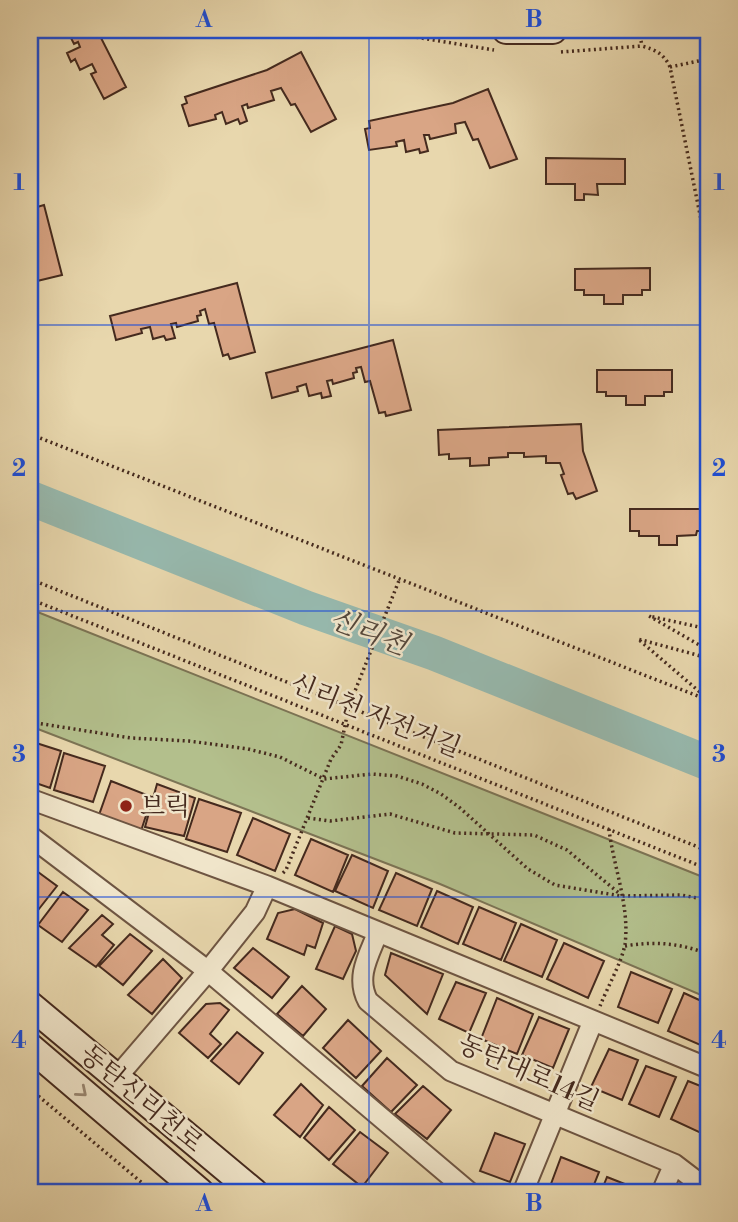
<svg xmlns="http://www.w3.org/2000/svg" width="738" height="1222" viewBox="0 0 738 1222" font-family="'Libre Bodoni','Noto Serif KR',serif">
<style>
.green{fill:#b3bf8c;stroke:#7c7455;stroke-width:2}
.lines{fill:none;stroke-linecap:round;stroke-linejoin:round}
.river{stroke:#97b9ae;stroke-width:35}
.building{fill:#d9a585;stroke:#452a1e;stroke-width:2}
.street-casing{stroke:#6e5542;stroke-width:23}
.secondary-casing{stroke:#452a1e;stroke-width:30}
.path{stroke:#452a1e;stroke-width:3.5;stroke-dasharray:2 3.5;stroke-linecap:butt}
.street{stroke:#f0e5ca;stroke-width:19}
.secondary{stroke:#f0e5ca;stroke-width:26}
.oneway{stroke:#9a8874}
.grid{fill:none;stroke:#1d4ed8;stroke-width:2;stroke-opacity:0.55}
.poi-dot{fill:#8f2418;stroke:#f0e5ca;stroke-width:2.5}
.labels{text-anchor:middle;stroke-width:5;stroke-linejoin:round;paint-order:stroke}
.street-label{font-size:26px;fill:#452a1e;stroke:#f0e5ca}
.poi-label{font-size:26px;fill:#452a1e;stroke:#f0e5ca;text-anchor:start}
.water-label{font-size:28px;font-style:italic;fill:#55473b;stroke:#f0e5ca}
.neatline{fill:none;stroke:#1d4ed8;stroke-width:2.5}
.grid-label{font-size:23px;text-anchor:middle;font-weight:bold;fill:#1d4ed8}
</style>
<rect width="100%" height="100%" fill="#e8d7ad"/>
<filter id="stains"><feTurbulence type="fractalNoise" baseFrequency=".00286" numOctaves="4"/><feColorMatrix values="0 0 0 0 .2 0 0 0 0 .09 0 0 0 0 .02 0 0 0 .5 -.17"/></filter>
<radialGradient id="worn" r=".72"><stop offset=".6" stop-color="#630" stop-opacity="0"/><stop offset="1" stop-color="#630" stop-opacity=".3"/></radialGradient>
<!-- green -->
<path class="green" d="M 30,609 L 708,879 L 708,998 L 440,884 L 30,726 Z"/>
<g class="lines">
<!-- river -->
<path class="river" d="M 30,498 L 306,608 L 434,653 L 708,763"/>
</g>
<!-- building -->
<path class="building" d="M 67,30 L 97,30 L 126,87 L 104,99 L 91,74 L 96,72 L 92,64 L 80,70 L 75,59 L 71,62 L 67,53 L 80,47 L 78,42 L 74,44 Z
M 301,52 L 336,119 L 311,132 L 295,104 L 291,105 L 281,88 L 271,91 L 274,100 L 248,108 L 247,104 L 242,106 L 247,121 L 240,124 L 238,119 L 226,124 L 222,112 L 215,115 L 216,119 L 189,126 L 182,105 L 187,103 L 185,97 L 267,70 Z
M 488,89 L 517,159 L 490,168 L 478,139 L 473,140 L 465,122 L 455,124 L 456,133 L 430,139 L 429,135 L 424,135 L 428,151 L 420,153 L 419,149 L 406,152 L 404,140 L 396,142 L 397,146 L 369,150 L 365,129 L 370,128 L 369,121 L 453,103 Z
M 546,158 L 625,159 L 625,184 L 597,184 L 598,195 L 584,194 L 584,200 L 575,200 L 575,184 L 546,184 Z
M 44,205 L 62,275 L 37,281 L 35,276 L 30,277 L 30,209 Z
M 650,268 L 650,290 L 642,290 L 642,295 L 623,295 L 623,304 L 604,304 L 604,295 L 584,295 L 584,290 L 575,290 L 575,269 Z
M 237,283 L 255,352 L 230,359 L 228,354 L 223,356 L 214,323 L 209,324 L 205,309 L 200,311 L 201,315 L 197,316 L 198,321 L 177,327 L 176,323 L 171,324 L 175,338 L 166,340 L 164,336 L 153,339 L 150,327 L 141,329 L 142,333 L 116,340 L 110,316 Z
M 393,340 L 411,410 L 386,416 L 385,412 L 379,413 L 370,381 L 365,382 L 361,367 L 356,368 L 357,372 L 353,373 L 354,378 L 333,384 L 332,380 L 327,381 L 331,396 L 322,398 L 321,393 L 309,396 L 306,384 L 297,387 L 298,391 L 272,398 L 266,373 Z
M 597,370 L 672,370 L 672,392 L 664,392 L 664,396 L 645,396 L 645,405 L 626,405 L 626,396 L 606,396 L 606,392 L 597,392 Z
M 581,424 L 583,451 L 597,491 L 576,499 L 573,493 L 568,494 L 561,475 L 564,474 L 560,463 L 546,463 L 546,456 L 524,457 L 524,453 L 508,453 L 508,457 L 489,458 L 489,465 L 470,466 L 470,458 L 449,459 L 449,454 L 439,455 L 438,430 Z
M 630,509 L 705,509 L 705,531 L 697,531 L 696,535 L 677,536 L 677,545 L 659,545 L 659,536 L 639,536 L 639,531 L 630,531 Z
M 30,741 L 61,751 L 50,788 L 30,781 Z
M 64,753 L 105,766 L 93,802 L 54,790 Z
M 111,781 L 152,797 L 141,831 L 99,815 Z
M 157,784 L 195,798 L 184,836 L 145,827 Z
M 199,799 L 241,813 L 227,852 L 186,839 Z
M 253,818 L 290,834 L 275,871 L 237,855 Z
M 311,839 L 348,855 L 333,892 L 295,875 Z
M 352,855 L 388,871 L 373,908 L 335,891 Z
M 34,869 L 57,886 L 31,919 L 30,873 Z
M 396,873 L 432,889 L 417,926 L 379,910 Z
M 437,891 L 473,907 L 458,944 L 421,927 Z
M 63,892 L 88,910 L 62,942 L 38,925 Z
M 479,907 L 516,923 L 501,960 L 463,944 Z
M 295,909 L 323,923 L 315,948 L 307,945 L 304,955 L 267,939 L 278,913 Z
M 102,915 L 113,924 L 102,935 L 114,945 L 96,967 L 69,948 Z
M 521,924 L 557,940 L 542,977 L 504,961 Z
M 335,926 L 352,934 L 356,951 L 343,979 L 316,969 Z
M 130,934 L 152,951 L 123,985 L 99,966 Z
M 564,943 L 604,961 L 588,998 L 547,979 Z
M 253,948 L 289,977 L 272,998 L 234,968 Z
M 391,953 L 443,974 L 427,1014 L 385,975 Z
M 163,959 L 182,978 L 152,1014 L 128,995 Z
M 631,972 L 672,989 L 658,1023 L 618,1007 Z
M 456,982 L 486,993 L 469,1033 L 439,1019 Z
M 302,986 L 326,1009 L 303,1036 L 277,1014 Z
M 684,993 L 708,1004 L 708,1038 L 705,1047 L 668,1031 Z
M 497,998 L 533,1014 L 517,1054 L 481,1039 Z
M 220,1003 L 229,1010 L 210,1034 L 221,1044 L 208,1058 L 179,1033 L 206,1004 Z
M 539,1017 L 569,1029 L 553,1068 L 522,1055 Z
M 348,1020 L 381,1051 L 356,1078 L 323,1048 Z
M 237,1032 L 263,1053 L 239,1084 L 211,1061 Z
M 609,1049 L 638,1060 L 622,1100 L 591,1087 Z
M 387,1058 L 417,1085 L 391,1112 L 362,1086 Z
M 646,1066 L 676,1077 L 659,1117 L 629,1104 Z
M 688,1081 L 708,1089 L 708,1115 L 701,1133 L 671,1119 Z
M 301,1084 L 323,1105 L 300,1137 L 274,1115 Z
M 423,1086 L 451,1110 L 427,1139 L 395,1114 Z
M 329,1107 L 355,1130 L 329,1160 L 304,1138 Z
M 360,1132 L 388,1153 L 362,1187 L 333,1164 Z
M 495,1133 L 525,1144 L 510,1182 L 480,1171 Z
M 561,1157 L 599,1172 L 591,1192 L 548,1192 Z
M 607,1177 L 645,1192 L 601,1192 Z"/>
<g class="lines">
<!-- street casing -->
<g class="street-casing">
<path id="street" d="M 30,799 L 267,886 L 708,1068
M 30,836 L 208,971 L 469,1192
M 378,932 C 369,955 355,977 368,1001 L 451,1071 L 674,1164 L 708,1190
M 117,1077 L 208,971 L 255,912 L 267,886
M 523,1192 L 593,1021
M 662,1192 L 674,1164"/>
</g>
<!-- secondary casing -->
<g class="secondary-casing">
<path id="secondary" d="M 506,30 L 553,30
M 30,1005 L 254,1192
M 30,1047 L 200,1192"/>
</g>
<!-- path -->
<path class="path" d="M 373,30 L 494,50
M 639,30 L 642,46
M 561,52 L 642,46 C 656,50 664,54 670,67 L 708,254
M 670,67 L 708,59
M 30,434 L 708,700
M 30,579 L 708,851
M 30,599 L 708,869
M 708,629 L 649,616 L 708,650
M 708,699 L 638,639 L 708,658
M 30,722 L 131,738 L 189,741 L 248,749 L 280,757 L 324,779 L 372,774 L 397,776 L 422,784 L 441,794 L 460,808 L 528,869 L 555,885 L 621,896 L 681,895 L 708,900
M 308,818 L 330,821 L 390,814 L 455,833 L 534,835 L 567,850 L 620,894
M 283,873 L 286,870 L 331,759 L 341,745 L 349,706 L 400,578
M 625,946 C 654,941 680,943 708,954
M 600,1006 C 607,988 622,962 625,944 C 630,907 613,865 609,829
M 30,1089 L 153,1192"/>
<!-- street -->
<use href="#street" class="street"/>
<!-- secondary -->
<use href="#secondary" class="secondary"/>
</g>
<!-- one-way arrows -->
<defs><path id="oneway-chevron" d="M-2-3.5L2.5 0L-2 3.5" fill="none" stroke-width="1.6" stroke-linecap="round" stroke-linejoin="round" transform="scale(1.75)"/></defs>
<use class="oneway" href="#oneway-chevron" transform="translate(82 1092) rotate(40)"/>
<!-- grid -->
<path class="grid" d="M 369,30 L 369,1192M 30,325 L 708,325M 30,611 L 708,611M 30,897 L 708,897"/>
<!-- markers -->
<circle class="poi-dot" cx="126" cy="806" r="7"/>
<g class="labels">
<!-- street labels -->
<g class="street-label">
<text transform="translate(376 715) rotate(22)" y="9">신리천 자전거길</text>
<text transform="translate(529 1072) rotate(24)" y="9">동탄대로14길</text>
<text transform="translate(142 1098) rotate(40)" y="9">동탄신리천로</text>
</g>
<!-- poi labels -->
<g class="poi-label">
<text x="140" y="815">브릭</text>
</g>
<!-- water labels -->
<g class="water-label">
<text transform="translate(369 631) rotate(21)" y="10">신리천</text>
</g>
</g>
<!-- margin -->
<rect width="738" height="1222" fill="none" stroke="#e8d7ad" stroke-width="77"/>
<rect x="38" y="38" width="662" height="1146" class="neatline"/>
<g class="grid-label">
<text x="204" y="27">A</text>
<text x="534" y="27">B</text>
<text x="19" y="190">1</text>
<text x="719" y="190">1</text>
<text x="19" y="476">2</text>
<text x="719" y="476">2</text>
<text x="19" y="762">3</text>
<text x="719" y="762">3</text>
<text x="19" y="1048">4</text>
<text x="719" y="1048">4</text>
<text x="204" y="1211">A</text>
<text x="534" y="1211">B</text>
</g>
<rect width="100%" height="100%" filter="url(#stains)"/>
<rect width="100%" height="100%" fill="url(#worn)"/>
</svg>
